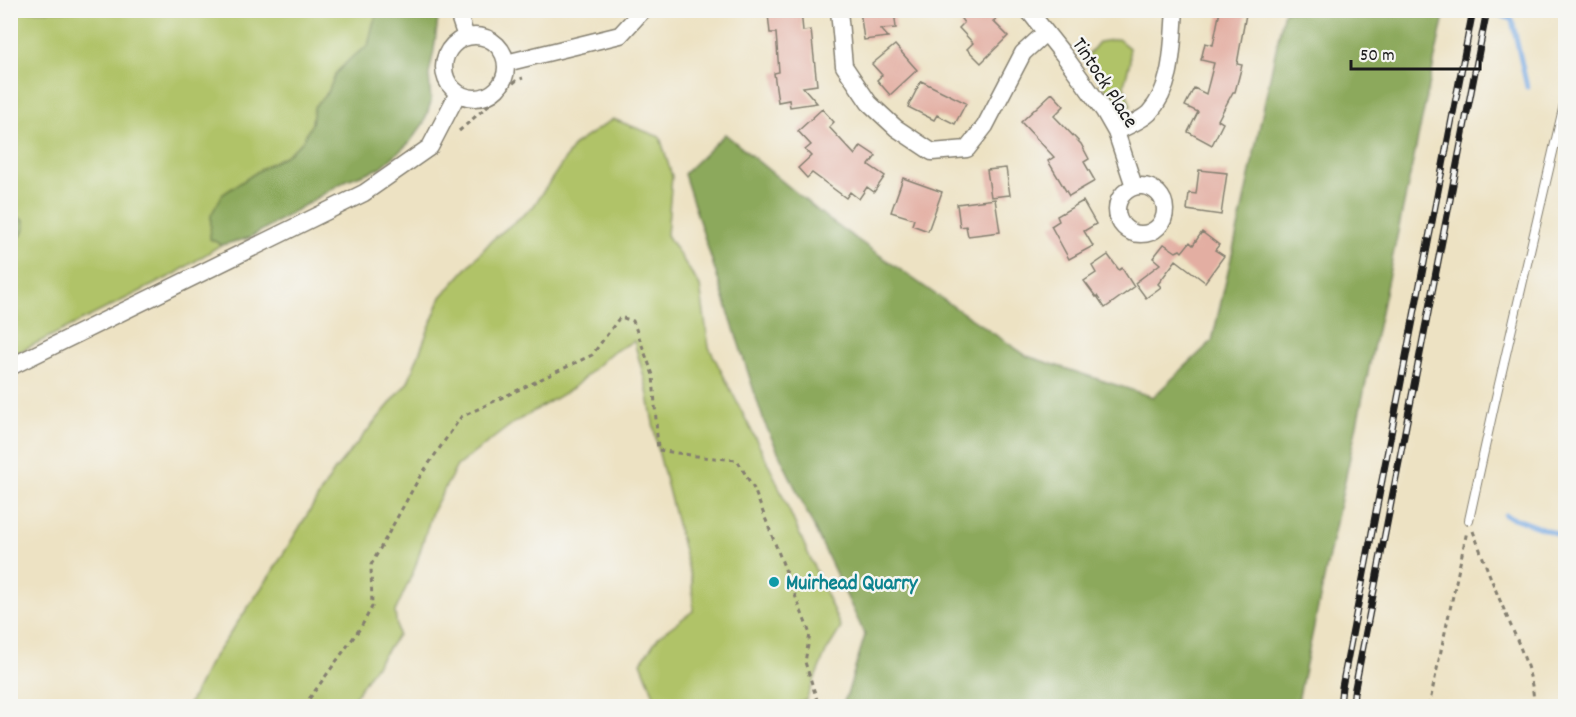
<svg xmlns="http://www.w3.org/2000/svg" width="1576" height="717" viewBox="0 0 1576 717" font-family="Dekko,sans-serif">
<style>
.green{fill:#b0c367;stroke:#667042;stroke-width:1.5}
.forest{fill:#8ca95c;stroke:#54623c;stroke-width:1.5}
.lines{fill:none;stroke-linecap:round;stroke-linejoin:round}
.stream{stroke:#76a9e2;stroke-width:5}
.building{fill:#e3aea2}
.service-casing{stroke:#847f70;stroke-width:10}
.minor-casing{stroke:#847f70;stroke-width:19}
.path{stroke:#847f70;stroke-width:3;stroke-dasharray:4.5 4.5;stroke-linecap:butt}
.service{stroke:#fff;stroke-width:8}
.minor{stroke:#fff;stroke-width:16}
.rail-casing{stroke:#1c1c1c;stroke-width:7}
.rail{stroke:#f6f6f2;stroke-width:4.5;stroke-dasharray:14;stroke-linecap:butt}
.culture-dot{fill:#0f9aa8;stroke:#f6f6f2;stroke-width:2}
.labels{text-anchor:middle;stroke-width:5;stroke-linejoin:round;paint-order:stroke}
.street-label{font-size:21px;fill:#1c1c1c;stroke:#f6f6f2}
.culture-label{font-size:21px;font-weight:bold;fill:#0d838f;stroke:#f6f6f2;text-anchor:start}
</style>
<rect width="100%" height="100%" fill="#f6f6f2"/>
<filter id="ink" filterUnits="userSpaceOnUse"><feTurbulence type="fractalNoise" baseFrequency=".0167" numOctaves="2"/><feDisplacementMap in="SourceGraphic" scale="12" xChannelSelector="R" yChannelSelector="G"/><feConvolveMatrix kernelMatrix="1 2 1 2 8 2 1 2 1" color-interpolation-filters="sRGB"/></filter>
<filter id="wash" filterUnits="userSpaceOnUse"><feTurbulence type="fractalNoise" baseFrequency=".008" numOctaves="4" result="noise"/><feDisplacementMap in="SourceGraphic" scale="24" xChannelSelector="R" yChannelSelector="G"/><feGaussianBlur stdDeviation="1.35" result="paint"/><feColorMatrix in="noise" values="0 0 0 0 0 0 0 0 0 0 0 0 0 0 0 0 0 1.4 0 .05"/><feComposite in="paint" operator="in"/></filter>
<g filter="url(#wash)">
<rect width="100%" height="100%" fill="#ede2c3"/>
<!-- green -->
<path class="green" d="M 11,11 L 415,11 L 394,134 L 175,274 L 11,356 Z
M 1118,39 L 1129,48 L 1130,61 L 1124,86 L 1131,106 L 1121,109 L 1084,60 L 1099,42 Z
M 613,119 L 660,137 L 672,176 L 667,235 L 700,286 L 709,347 L 770,467 L 841,628 L 826,652 L 806,700 L 790,706 L 658,706 L 641,662 L 659,636 L 693,611 L 692,582 L 658,450 L 646,385 L 634,341 L 611,353 L 573,388 L 512,424 L 457,466 L 432,512 L 415,568 L 395,612 L 398,635 L 369,675 L 349,706 L 188,706 L 209,664 L 271,574 L 334,471 L 408,382 L 441,297 L 492,240 L 533,207 L 575,144 Z"/>
<!-- forest -->
<path class="forest" d="M 378,11 L 439,11 L 434,50 L 429,74 L 431,102 L 424,123 L 409,143 L 380,168 L 347,180 L 249,238 L 222,245 L 210,239 L 211,215 L 223,194 L 266,166 L 285,156 L 302,142 L 312,123 L 314,107 L 328,92 L 336,73 L 352,57 L 368,46 L 373,24 Z
M 1284,11 L 1445,11 L 1297,706 L 841,706 L 847,695 L 865,635 L 764,422 L 684,174 L 725,134 L 828,219 L 935,294 L 1027,356 L 1153,397 L 1212,341 L 1239,224 Z
M 11,214 L 24,220 L 25,228 L 21,236 L 11,239 Z"/>
<g class="lines">
<!-- stream -->
<path class="stream" d="M 1488,10 L 1512,20 L 1527,87
M 1505,515 L 1566,537"/>
</g>
<g id="blocks">
<!-- building -->
<path class="building" d="M 860,10 L 894,10 L 896,28 L 881,29 L 888,37 L 864,40 Z
M 955,10 L 989,10 L 996,19 L 993,21 L 1008,36 L 981,63 L 967,49 L 973,43 L 959,28 L 964,23 Z
M 1220,10 L 1242,10 L 1241,13 L 1246,14 L 1237,64 L 1242,65 L 1235,92 L 1233,92 L 1218,120 L 1223,123 L 1212,145 L 1188,132 L 1198,112 L 1185,106 L 1194,88 L 1206,94 L 1214,63 L 1201,60 L 1205,43 L 1213,45 Z
M 801,11 L 803,31 L 811,30 L 817,85 L 803,87 L 817,103 L 790,107 L 789,100 L 778,102 L 774,73 L 779,72 L 776,33 L 770,33 L 768,14 Z
M 895,45 L 917,70 L 890,95 L 877,80 L 882,75 L 872,64 Z
M 921,81 L 966,103 L 955,124 L 937,115 L 934,120 L 908,107 Z
M 1052,93 L 1064,106 L 1054,116 L 1081,144 L 1089,159 L 1084,162 L 1095,181 L 1069,196 L 1048,161 L 1054,157 L 1021,122 Z
M 822,109 L 834,122 L 829,127 L 855,155 L 861,146 L 876,156 L 869,165 L 885,176 L 874,192 L 867,187 L 859,199 L 850,192 L 846,198 L 812,173 L 807,178 L 798,168 L 811,156 L 805,150 L 811,145 L 798,131 Z
M 1006,168 L 1010,195 L 991,197 L 987,170 Z
M 1199,170 L 1227,173 L 1221,215 L 1187,210 L 1189,193 L 1196,194 Z
M 903,178 L 942,192 L 928,231 L 912,225 L 914,219 L 891,212 Z
M 995,199 L 1000,232 L 968,236 L 966,226 L 960,227 L 957,204 Z
M 1083,201 L 1096,224 L 1084,231 L 1093,246 L 1069,259 L 1051,226 L 1059,221 L 1057,216 Z
M 1202,232 L 1219,245 L 1215,250 L 1224,256 L 1205,282 L 1176,260 L 1158,284 L 1161,287 L 1146,298 L 1135,283 L 1160,264 L 1153,258 L 1164,244 L 1176,252 L 1180,250 L 1182,252 L 1190,242 L 1193,245 Z
M 1108,255 L 1119,270 L 1122,268 L 1134,287 L 1105,308 L 1097,296 L 1096,297 L 1084,281 L 1096,273 L 1092,266 Z"/>
</g>
</g>
<g filter="url(#ink)">
<use href="#blocks" fill-opacity="0" stroke="#847f70" stroke-width="1.5"/>
<g class="lines">
<!-- service casing -->
<g class="service-casing">
<path id="service" d="M 1469,520 L 1496,397 L 1566,96"/>
</g>
<!-- minor casing -->
<g class="minor-casing">
<path id="minor" d="M 457,10 L 466,37
M 839,10 L 844,66 L 869,103 L 896,128 L 932,152 L 967,149 L 985,126 L 1023,53 L 1045,33
M 1028,10 L 1063,54 L 1104,111 L 1116,132 L 1134,186
M444 67a31 31 0 1 1 62 0a31 31 0 1 1-62 0Z
M 506,63 L 620,35 L 643,10
M 1116,132 C 1125,127 1142,120 1149,113 C 1174,86 1172,45 1175,10
M1117 210a24 24 0 1 1 48 0a24 24 0 1 1-48 0Z
M 10,367 L 364,193 L 430,147 L 458,93"/>
</g>
<!-- path -->
<path class="path" d="M 459,131 L 517,80 L 523,78
M 1473,531 C 1482,555 1491,580 1502,605 C 1515,637 1534,671 1534,706
M 304,706 L 361,627 L 372,607 L 371,565 L 419,478 L 461,417 L 592,355 L 620,317 L 633,321 L 653,375 L 658,450 L 703,457 L 737,460 L 754,489 L 810,634 L 805,662 L 819,706
M 1429,706 L 1467,531"/>
<!-- service -->
<use href="#service" class="service"/>
<!-- minor -->
<use href="#minor" class="minor"/>
<!-- rail casing -->
<g class="rail-casing">
<path id="rail" d="M 1340,706 L 1342,687 L 1473,10
M 1353,706 L 1354,693 L 1487,10"/>
</g>
<!-- rail -->
<use href="#rail" class="rail"/>
</g>
</g>
<!-- markers -->
<circle class="culture-dot" cx="774" cy="582" r="6"/>
<g class="labels">
<!-- street labels -->
<g class="street-label">
<text transform="translate(1106 82) rotate(57)" y="7">Tintock Place</text>
</g>
<!-- culture labels -->
<g class="culture-label">
<text x="786" y="589">Muirhead Quarry</text>
</g>
</g>
<!-- margin -->
<rect width="1576" height="717" fill="none" stroke="#f6f6f2" stroke-width="36"/>
<!-- scale -->
<path d="M1351 60v9h129v-9" fill="none" stroke="#1c1c1c" stroke-width="3"/>
<text x="1360" y="60" font-size="18" fill="#1c1c1c" stroke="#f6f6f2" stroke-width="4.5" paint-order="stroke">50 m</text>
</svg>
